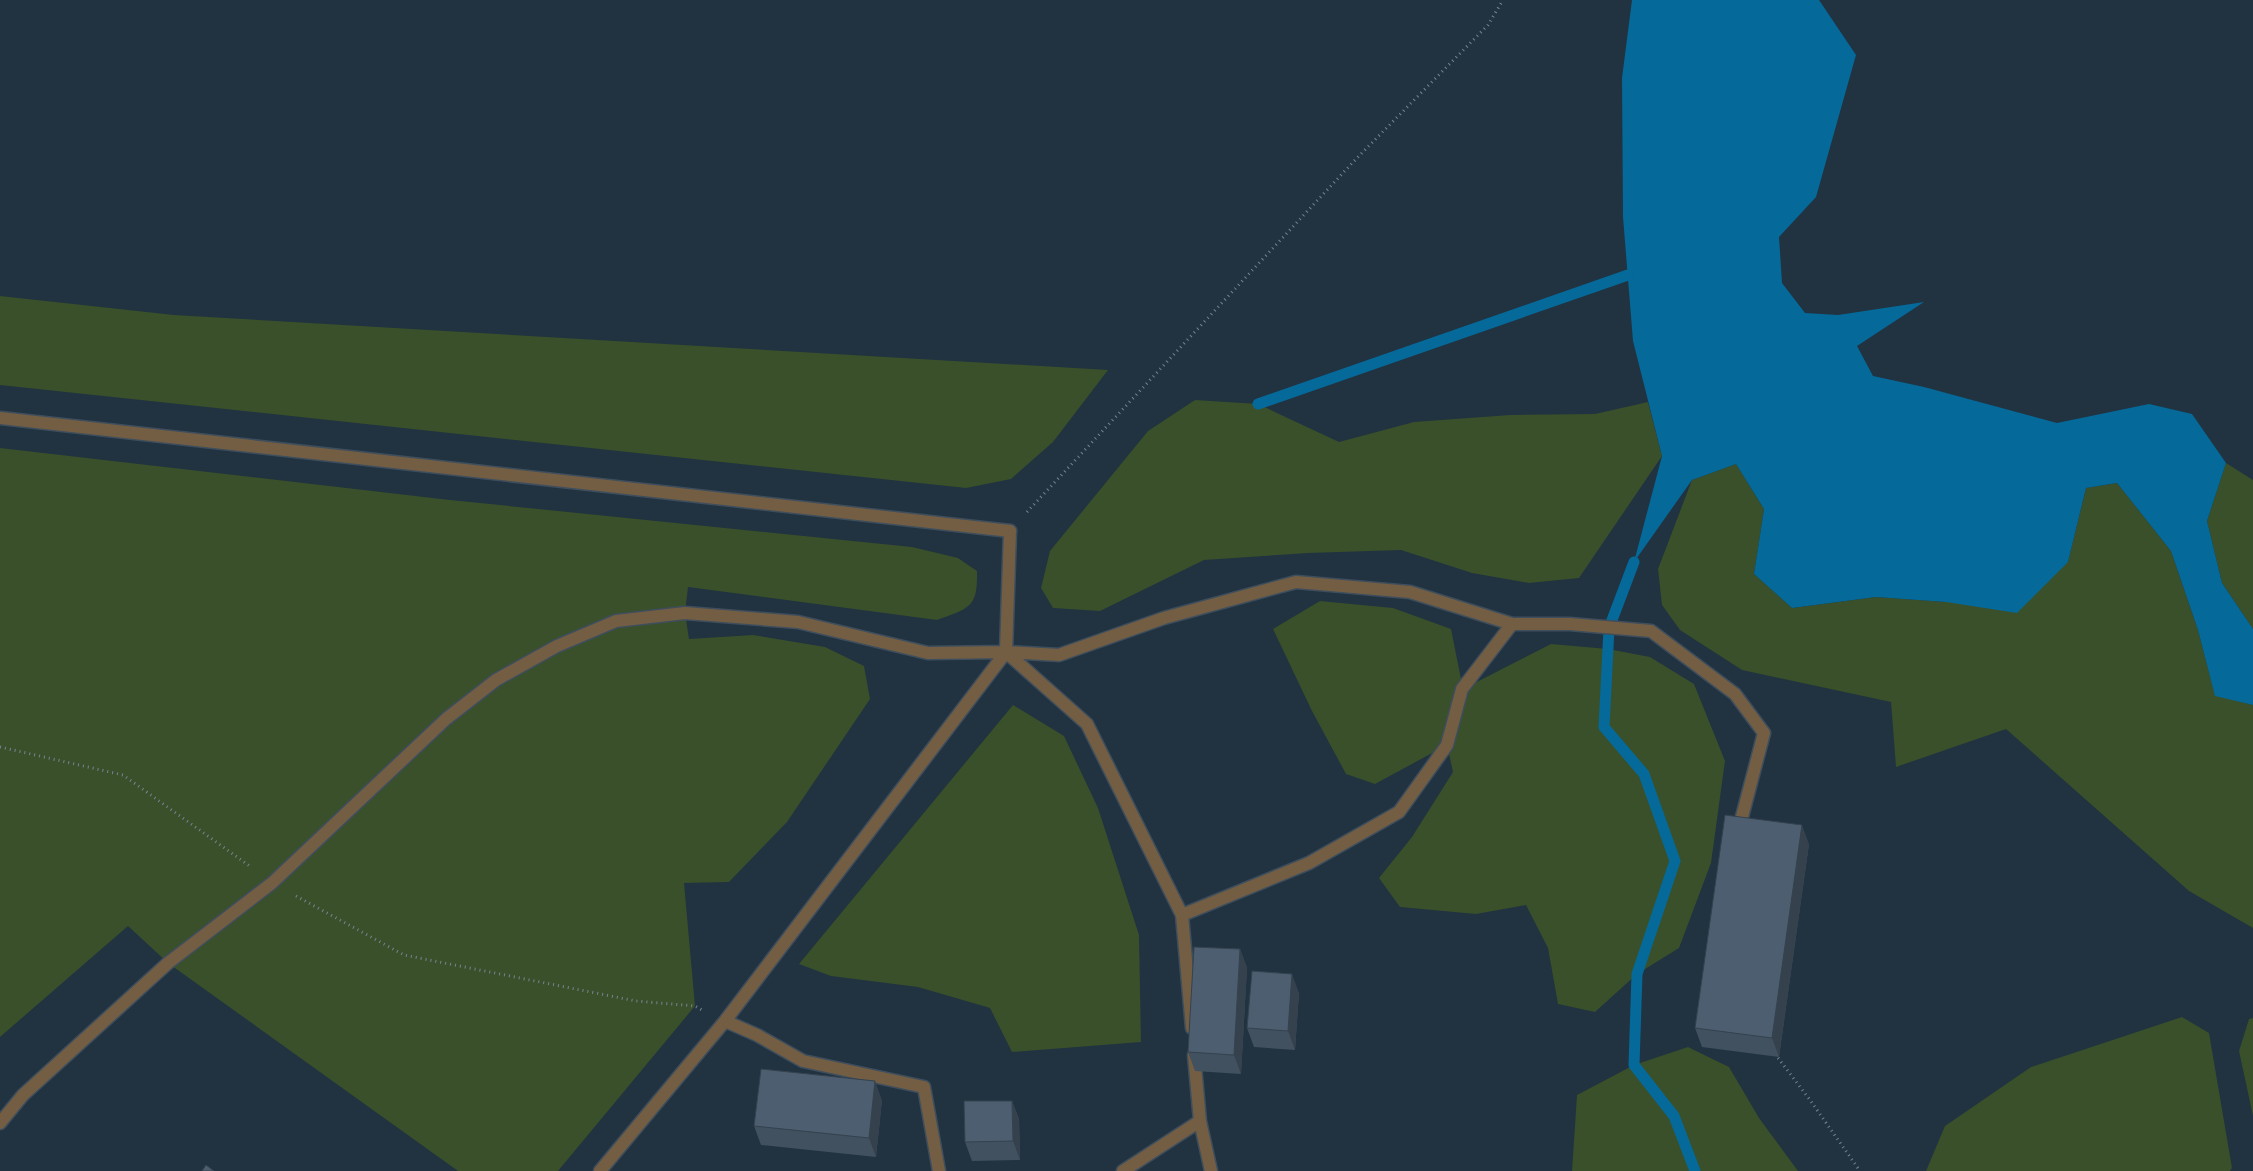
<svg xmlns="http://www.w3.org/2000/svg" width="2253" height="1171" viewBox="0 0 2253 1171" font-family="'Public Sans',sans-serif">
<style>
.green{fill:#39502a}
.water{fill:#056a99}
.lines{fill:none;stroke-linecap:round;stroke-linejoin:round}
.stream{stroke:#056a99;stroke-width:11}
.service-casing{stroke:#3e4e5c;stroke-width:15}
.minor-casing{stroke:#3e4e5c;stroke-width:15}
.path{stroke:#768591;stroke-width:3;stroke-dasharray:1 4;stroke-linecap:butt}
.service{stroke:#745e43;stroke-width:12}
.minor{stroke:#745e43;stroke-width:12}
.wall{fill:#41515f}
.shaded-wall{fill:#35424e}
.building{fill:#4c5e6f;stroke:#35424e}
</style>
<rect width="100%" height="100%" fill="#213241"/>
<!-- green -->
<path class="green" d="M 0,296 L 174,315 L 1108,370 L 1053,442 L 1011,479 L 966,488 L 0,385 Z
M 1195,400 L 1258,404 L 1339,442 L 1414,422 L 1510,415 L 1595,414 L 1648,402 L 1662,456 L 1579,578 L 1529,583 L 1472,573 L 1401,550 L 1308,553 L 1204,560 L 1100,611 L 1053,608 L 1041,588 L 1050,551 L 1148,431 Z
M 0,448 L 450,500 L 912,547 L 958,558 L 977,571 C 978,608 969,608 937,620 L 688,587 L 685,613 L 689,639 L 753,635 L 825,647 L 864,666 L 870,699 L 787,822 L 729,882 L 684,883 L 695,1006 L 558,1171 L 458,1171 L 168,963 L 128,926 L 0,1037 Z
M 2226,463 L 2253,480 L 2253,629 L 2222,583 L 2207,521 Z
M 1736,464 L 1764,509 L 1754,574 L 1792,608 L 1876,597 L 1946,602 L 2068,562 L 2086,488 L 2117,483 L 2171,551 L 2198,630 L 2215,695 L 2253,705 L 2253,928 L 2189,891 L 2006,729 L 1896,767 L 1891,702 L 1742,670 L 1680,630 L 1662,605 L 1658,569 L 1692,480 Z
M 1320,601 L 1393,608 L 1451,629 L 1463,689 L 1551,644 L 1608,649 L 1650,657 L 1694,684 L 1725,761 L 1711,863 L 1679,948 L 1637,974 L 1595,1012 L 1558,1004 L 1548,948 L 1526,905 L 1476,914 L 1400,907 L 1379,878 L 1412,837 L 1453,772 L 1447,745 L 1375,784 L 1346,774 L 1312,711 L 1273,629 Z
M 1013,705 L 1064,736 L 1098,808 L 1139,935 L 1141,1042 L 1012,1052 L 990,1008 L 918,987 L 831,976 L 799,964 Z
M 2182,1017 L 2209,1033 L 2232,1168 L 2230,1171 L 1926,1171 L 1945,1126 L 2031,1067 Z
M 2253,1018 L 2253,1116 L 2239,1051 L 2249,1019 Z
M 1688,1047 L 1729,1067 L 1759,1118 L 1798,1171 L 1572,1171 L 1577,1095 L 1634,1065 Z"/>
<!-- water -->
<path class="water" d="M 1632,0 L 1819,0 L 1856,55 L 1816,197 L 1779,237 L 1782,283 L 1805,313 L 1838,315 L 1924,302 L 1857,346 L 1873,376 L 1924,387 L 2057,423 L 2149,404 L 2192,414 L 2226,463 L 2207,521 L 2222,583 L 2253,629 L 2253,705 L 2215,696 L 2198,630 L 2171,551 L 2117,483 L 2086,488 L 2068,562 L 2017,613 L 1946,602 L 1876,597 L 1792,608 L 1754,574 L 1764,509 L 1736,464 L 1692,480 L 1634,562 L 1662,456 L 1633,341 L 1623,217 L 1622,78 Z"/>
<g class="lines">
<!-- stream -->
<path class="stream" d="M 1258,404 L 1628,275
M 1634,562 L 1609,628 L 1604,727 L 1644,774 L 1675,861 L 1637,974 L 1634,1065 L 1674,1116 L 1695,1171"/>
<!-- service casing -->
<g class="service-casing">
<path id="service" d="M 1010,531 L 1006,652 L 1087,724 L 1182,915 L 1192,1028
M 1182,915 L 1309,863 L 1399,812 L 1447,745 L 1462,689 L 1512,624
M 725,1021 L 757,1035 L 803,1061 L 924,1087 L 939,1171
M 1194,1055 L 1200,1121 L 1211,1171
M 0,1123 L 23,1095 L 168,963 L 272,883 L 446,719 L 496,680 L 557,646 L 616,621 L 685,613 L 798,622 L 928,653 L 1006,652 L 1059,655 L 1164,618 L 1296,582 L 1410,592 L 1512,624 L 1570,624 L 1651,631 L 1735,694 L 1764,733 L 1738,832
M 600,1171 L 725,1021 L 1006,652
M 1123,1171 L 1200,1121"/>
</g>
<!-- minor casing -->
<g class="minor-casing">
<path id="minor" d="M 0,418 L 1010,531"/>
</g>
<!-- path -->
<path class="path" d="M 1027,512 L 1356,159 L 1488,25 L 1503,0
M 0,747 L 123,775 L 251,867
M 296,896 L 404,955 L 636,1001 L 695,1006 L 702,1010
M 1775,1054 L 1810,1100 L 1860,1171"/>
<!-- service -->
<use href="#service" class="service"/>
<!-- minor -->
<use href="#minor" class="minor"/>
</g>
<!-- wall -->
<path class="wall" d="M 1809,844 L 1779,1057 L 1702,1047 L 1695,1028 Z
M 1240,949 L 1247,968 L 1241,1074 L 1195,1071 L 1188,1052 Z
M 1299,993 L 1295,1050 L 1254,1047 L 1247,1028 Z
M 882,1100 L 876,1157 L 761,1145 L 754,1126 Z
M 1012,1101 L 1019,1119 L 1020,1160 L 972,1161 L 965,1142 Z"/>
<!-- shaded-wall -->
<path class="shaded-wall" d="M 1802,825 L 1809,844 L 1779,1057 L 1772,1038 Z
M 1240,949 L 1247,968 L 1241,1074 L 1234,1055 Z
M 1292,974 L 1299,993 L 1295,1050 L 1288,1031 Z
M 875,1081 L 882,1100 L 876,1157 L 869,1138 Z
M 1012,1101 L 1019,1119 L 1020,1160 L 1013,1141 Z"/>
<!-- building -->
<path class="building" d="M 1725,815 L 1802,825 L 1772,1038 L 1695,1028 Z
M 1194,947 L 1240,949 L 1234,1055 L 1188,1052 Z
M 1252,971 L 1292,974 L 1288,1031 L 1247,1028 Z
M 761,1069 L 875,1081 L 869,1138 L 754,1126 Z
M 964,1101 L 1012,1101 L 1013,1141 L 965,1142 Z
M 206,1165 L 214,1171 L 202,1171 Z"/>
</svg>
